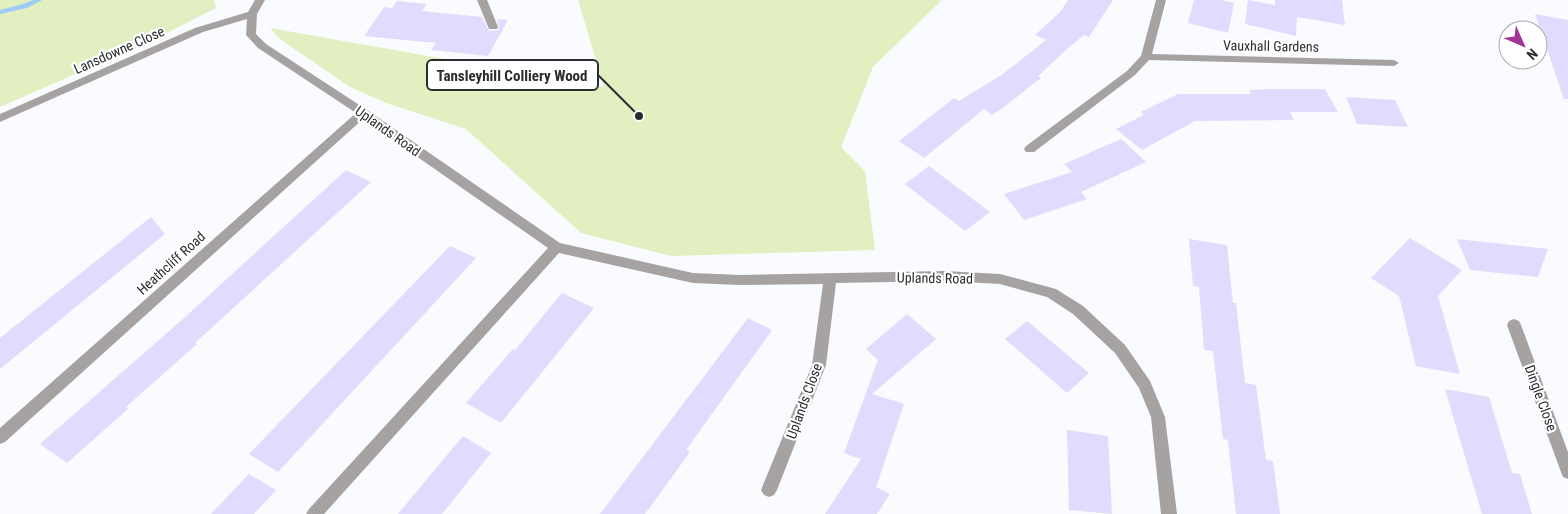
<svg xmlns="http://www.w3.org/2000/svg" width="1568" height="514" viewBox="0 0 1568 514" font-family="'Roboto Condensed',sans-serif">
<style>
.green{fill:#e1efc1}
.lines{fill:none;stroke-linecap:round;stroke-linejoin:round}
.stream{fill:#9dccf6;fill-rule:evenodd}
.building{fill:#e2dbfd}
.minor{fill:#a6a2a2;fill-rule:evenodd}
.labels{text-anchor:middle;stroke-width:4.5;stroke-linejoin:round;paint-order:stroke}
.street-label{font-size:14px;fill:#2a2c2f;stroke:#fff}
.leader{fill:none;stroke:#2a2c2f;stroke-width:2}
.callout-dot{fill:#2a2c2f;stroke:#fff;stroke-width:2}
.callout{fill:#fff;stroke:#2a2c2f;stroke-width:2}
.callout-label{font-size:15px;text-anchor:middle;font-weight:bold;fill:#2a2c2f}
</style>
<rect width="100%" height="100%" fill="#f9fbfe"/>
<!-- green -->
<path class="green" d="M 0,0 L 214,0 L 216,8 L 151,41 L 0,107 Z
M 578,0 L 942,0 L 873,67 L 841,147 L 865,171 L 875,250 L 671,256 L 581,233 L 466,129 L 386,103 L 350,87 L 280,39 L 270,28 L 604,87 Z"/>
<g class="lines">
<!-- stream -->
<path class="stream" d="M 33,0 L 42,0 L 27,8 L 0,14 L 0,10 L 23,4 Z"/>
</g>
<!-- building -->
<path class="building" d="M 1068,0 L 1113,0 L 1089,37 L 1084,35 L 1066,50 L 1038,76 L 1041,78 L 1004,107 L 992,115 L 984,109 L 924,158 L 899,141 L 954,98 L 959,101 L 1003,74 L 1046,40 L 1035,35 L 1060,12 Z
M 1194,0 L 1221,0 L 1234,3 L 1228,33 L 1188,23 Z
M 1248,0 L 1275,5 L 1275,0 L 1342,0 L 1345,25 L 1297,17 L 1296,36 L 1245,24 Z
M 397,1 L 427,4 L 422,11 L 482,17 L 489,31 L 499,30 L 497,19 L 508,20 L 488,56 L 431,50 L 436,43 L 364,36 L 384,7 L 392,8 Z
M 1535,14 L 1568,20 L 1568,99 L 1564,99 Z
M 1275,89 L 1325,89 L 1338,112 L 1290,112 L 1294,120 L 1195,121 L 1142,150 L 1116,129 L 1144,115 L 1141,112 L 1178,94 L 1251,94 L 1249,90 Z
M 1346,97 L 1395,100 L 1408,127 L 1357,124 Z
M 1121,139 L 1146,162 L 1081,192 L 1087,199 L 1024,220 L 1004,194 L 1072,172 L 1064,164 Z
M 929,166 L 990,212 L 965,231 L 905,184 Z
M 346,170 L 371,182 L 195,343 L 197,344 L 126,407 L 128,409 L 67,463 L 40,444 L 183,319 Z
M 151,217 L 165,234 L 0,369 L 0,338 Z
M 1410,238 L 1462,270 L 1438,296 L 1460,374 L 1416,366 L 1399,296 L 1371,278 Z
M 1189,239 L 1227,245 L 1233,303 L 1236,303 L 1245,383 L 1256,385 L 1266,460 L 1273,461 L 1280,514 L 1236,514 L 1228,440 L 1223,439 L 1213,351 L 1204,350 L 1199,287 L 1193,286 Z
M 1457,239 L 1548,249 L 1538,277 L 1470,270 Z
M 450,246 L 476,258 L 278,472 L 249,454 Z
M 562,293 L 594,308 L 501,423 L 466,403 L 513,349 L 515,350 Z
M 907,314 L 936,339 L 872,394 L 904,404 L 876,487 L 890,494 L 877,514 L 825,514 L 861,459 L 844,453 L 878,360 L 866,349 Z
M 748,318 L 772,330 L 686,450 L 690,452 L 645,514 L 600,514 Z
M 1027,321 L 1089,373 L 1067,393 L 1005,339 Z
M 1445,389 L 1489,397 L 1512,473 L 1520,474 L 1532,514 L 1482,514 Z
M 1067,430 L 1108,436 L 1112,514 L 1069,510 Z
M 463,436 L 491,453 L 442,514 L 398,514 Z
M 249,474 L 276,490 L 254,514 L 211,514 Z"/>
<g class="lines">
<!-- minor -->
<path class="minor" d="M 255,0 L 265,0 L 257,14 L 256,34 L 266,44 L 367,110 L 560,243 L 693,273 L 740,275 L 945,271 L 1000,274 L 1056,289 L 1083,306 L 1125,345 L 1150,381 L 1165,417 L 1177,514 L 1161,514 L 1151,417 L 1139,388 L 1115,353 L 1073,314 L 1047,297 L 1000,284 L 945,281 L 836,283 L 826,365 L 777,490 L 774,495 L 769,497 L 764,495 L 761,490 L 812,365 L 823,284 L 740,285 L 693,283 L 559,253 L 324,514 L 306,514 L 309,509 L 548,248 L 363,119 L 5,442 L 0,444 L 0,428 L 356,113 L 258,48 L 246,35 L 247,19 L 203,32 L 0,122 L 0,114 L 195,28 L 248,12 Z
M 477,0 L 487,0 L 498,27 L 497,29 L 489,29 Z
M 1156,0 L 1166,0 L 1152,54 L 1394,60 L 1399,63 L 1394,66 L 1149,60 L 1135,75 L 1034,152 L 1026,152 L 1024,149 L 1026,146 L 1127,71 L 1141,56 Z
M 1514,319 L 1519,321 L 1521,325 L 1568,452 L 1568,479 L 1563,477 L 1561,472 L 1507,325 L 1509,321 Z"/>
</g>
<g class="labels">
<!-- street labels -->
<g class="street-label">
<text transform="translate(1271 46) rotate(1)" y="5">Vauxhall Gardens</text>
<text transform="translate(119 50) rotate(-24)" y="5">Lansdowne Close</text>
<text transform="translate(388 131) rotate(35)" y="5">Uplands Road</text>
<text transform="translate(171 263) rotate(-42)" y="5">Heathcliff Road</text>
<text transform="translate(935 278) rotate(1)" y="5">Uplands Road</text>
<text transform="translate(1541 398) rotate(70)" y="5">Dingle Close</text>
<text transform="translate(804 401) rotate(-70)" y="5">Uplands Close</text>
</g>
</g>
<!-- callouts -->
<path class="leader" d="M639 116L598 75"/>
<circle class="callout-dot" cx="639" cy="116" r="5"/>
<rect class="callout" x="427" y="60" width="171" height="30" rx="5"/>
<g class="callout-label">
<text x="512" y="81">Tansleyhill Colliery Wood</text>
</g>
<!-- north arrow -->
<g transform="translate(1523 45) rotate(135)"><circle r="24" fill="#ffffff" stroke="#aaabac"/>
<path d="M0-4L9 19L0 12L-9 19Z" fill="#a03597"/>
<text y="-8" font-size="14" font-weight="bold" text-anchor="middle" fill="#2a2c2f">N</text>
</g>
</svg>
